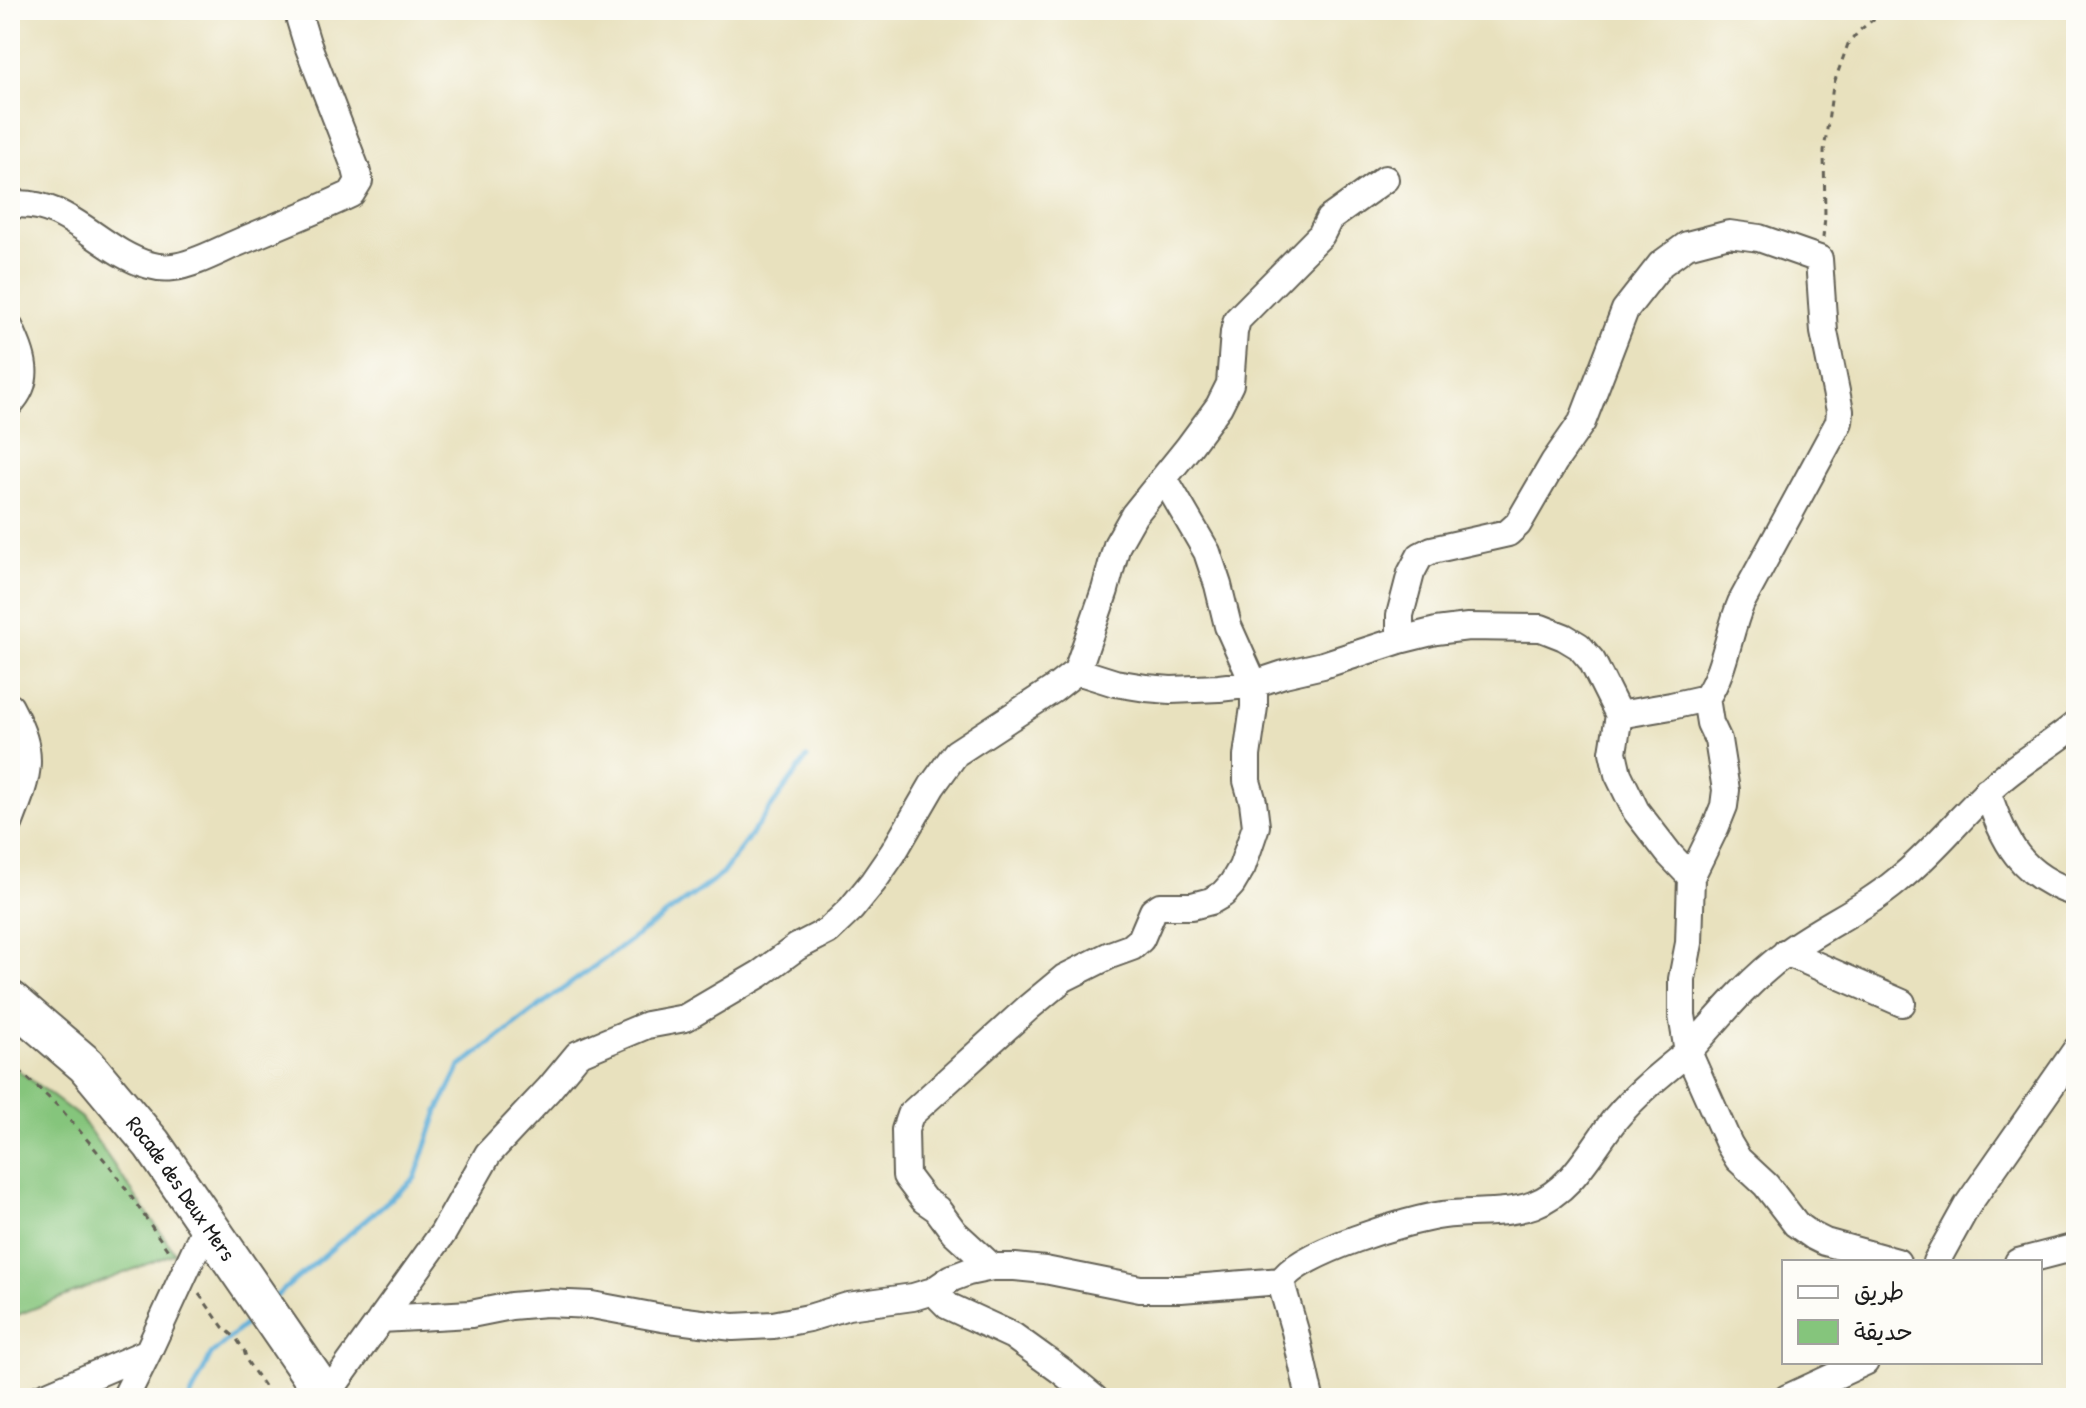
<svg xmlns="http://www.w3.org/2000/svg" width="2086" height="1408" viewBox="0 0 2086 1408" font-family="'Patrick Hand','Playpen Sans Arabic',sans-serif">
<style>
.green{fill:#85c57c;stroke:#50704c;stroke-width:2}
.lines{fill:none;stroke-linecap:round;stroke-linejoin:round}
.stream{stroke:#5fafd9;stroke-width:5}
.minor-casing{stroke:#636155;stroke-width:30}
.highway-casing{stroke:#636155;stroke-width:42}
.path{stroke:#636155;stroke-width:3;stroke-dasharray:6 6;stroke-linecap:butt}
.minor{stroke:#fff;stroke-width:26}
.highway{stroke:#fff;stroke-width:38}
.labels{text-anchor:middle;stroke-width:7;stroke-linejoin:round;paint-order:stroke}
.street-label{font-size:22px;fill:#1c1c1c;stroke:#fdfcf7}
</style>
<rect width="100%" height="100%" fill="#fdfcf7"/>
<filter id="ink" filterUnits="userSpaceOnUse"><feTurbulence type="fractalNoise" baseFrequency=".0125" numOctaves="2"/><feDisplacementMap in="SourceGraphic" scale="16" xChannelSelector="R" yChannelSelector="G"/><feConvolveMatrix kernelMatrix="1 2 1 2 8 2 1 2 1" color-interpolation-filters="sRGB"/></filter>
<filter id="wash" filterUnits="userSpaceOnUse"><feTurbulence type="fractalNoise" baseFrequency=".006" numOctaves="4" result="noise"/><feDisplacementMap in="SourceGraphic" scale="32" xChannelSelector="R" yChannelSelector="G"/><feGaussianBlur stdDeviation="1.8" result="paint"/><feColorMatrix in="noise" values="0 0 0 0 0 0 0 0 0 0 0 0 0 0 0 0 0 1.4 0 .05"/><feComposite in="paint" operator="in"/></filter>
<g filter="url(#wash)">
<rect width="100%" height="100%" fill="#e8e1be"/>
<!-- green -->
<path class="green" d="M 10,1064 L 81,1118 L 175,1253 L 10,1318 Z"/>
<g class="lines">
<!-- stream -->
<path class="stream" d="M 274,1298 L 415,1178 L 438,1111 L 460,1067 L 531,1012 L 722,874 L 807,758
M 190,1398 L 211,1355 L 254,1316"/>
</g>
</g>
<g filter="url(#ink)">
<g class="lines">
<!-- minor casing -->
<g class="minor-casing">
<path id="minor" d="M 10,205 C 66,197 99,251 149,265 C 156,267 165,268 173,267 C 193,265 218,251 237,243 C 275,227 313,212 351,194 L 359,181 L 356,169 L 307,43 L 300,20 L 300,10
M 10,328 C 22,355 33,379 10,403
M 1400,640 L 1400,615 L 1411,573 L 1420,556 L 1432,550 L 1508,533 L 1518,524 L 1554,462 L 1582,422 L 1625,310 L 1661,264 L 1687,245 L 1729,234 L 1759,238 L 1819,259 L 1824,332 L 1840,411 L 1839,422 L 1741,603 C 1728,633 1725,671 1706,698 L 1710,723 L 1718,740 L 1726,790 L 1724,806 L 1716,826 L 1691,877 L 1689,943 L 1682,979 L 1682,1015 L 1688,1052
M 1077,671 L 1115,683 L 1146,688 L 1171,690 L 1219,688 L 1254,684 L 1284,674 L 1323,665 L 1400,640 L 1436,631 L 1468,627 L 1541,628 L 1564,637 L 1579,646 L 1592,661 L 1619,715 L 1613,752 L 1618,774 L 1636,811 L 1670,855 L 1691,877
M 10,707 C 36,756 29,773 10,822
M 1619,715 L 1671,706 L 1706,698
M 1987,791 C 2004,842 2021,877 2076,893
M 1786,952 L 1902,1003
M 1688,1052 C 1719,1017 1748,981 1786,953 C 1822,926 1864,909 1898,880 C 1935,851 1963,813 1998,782 C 2022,760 2052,745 2076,724
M 1936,1262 L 1967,1206 L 2076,1050
M 2018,1262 L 2076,1247
M 992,1267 L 954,1232 L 937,1209 L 924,1200 L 906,1176 L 905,1130 L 910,1115 L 1029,1007 L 1064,978 L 1110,955 L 1132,947 L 1141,939 L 1153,911 L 1160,906 L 1192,906 L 1211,901 L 1223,894 L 1232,884 L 1242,867 L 1256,826 L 1253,802 L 1247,781 L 1247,756 L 1254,707 L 1254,684 L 1228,626 L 1218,585 L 1207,552 L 1164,478
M 933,1291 L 948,1306 L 1013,1336 L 1060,1370 L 1094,1398
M 381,1319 L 471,1314 L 511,1306 L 546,1303 L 592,1305 L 662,1318 L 733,1327 L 773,1325 L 809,1318 L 848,1306 L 913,1297 L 933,1291 L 952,1278 L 968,1272 L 992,1267 L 1015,1267 L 1045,1270 L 1140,1289 L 1181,1289 L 1282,1281
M 326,1396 L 443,1233 L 488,1154 L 549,1089 L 578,1054 L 647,1025 L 685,1018 L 760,974 L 797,947 L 828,931 L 851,909 L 873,882 L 893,853 L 932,786 L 956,753 L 1054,689 L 1077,671 L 1105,590 L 1117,545 L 1134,515 L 1188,448 L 1219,406 L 1230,384 L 1234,332 L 1237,320 L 1321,235 L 1329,219 L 1385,179
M 40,1398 L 148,1352
M 125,1398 L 148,1352 L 207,1224
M 1310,1398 L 1295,1331 L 1283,1290 L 1282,1281 C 1296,1253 1411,1219 1443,1215 C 1472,1211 1506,1215 1533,1205 C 1573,1190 1591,1149 1616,1118 C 1637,1093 1662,1073 1688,1052 L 1729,1144 L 1738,1159 L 1766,1185 L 1796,1224 L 1813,1236 L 1825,1242 L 1897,1262
M 1787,1398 L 1865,1362"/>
</g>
<!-- highway casing -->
<g class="highway-casing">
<g id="highway">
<path id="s1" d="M 10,1000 L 86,1065 L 152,1144 L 327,1398"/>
</g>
</g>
<!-- path -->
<path class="path" d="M 1823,238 L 1825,217 L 1824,151 L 1833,86 L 1848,44 L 1860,30 L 1885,10
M 10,1062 L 60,1108 L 113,1170 L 169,1252
M 199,1294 L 223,1327 L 236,1338 L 244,1350 L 247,1361 L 272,1398"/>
<!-- minor -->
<use href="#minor" class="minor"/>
<!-- highway -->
<use href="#highway" class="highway"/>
</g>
</g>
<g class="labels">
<!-- street labels -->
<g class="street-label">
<text dy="8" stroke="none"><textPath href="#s1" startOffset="256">Rocade des Deux Mers</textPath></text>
</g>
</g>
<!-- margin -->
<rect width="2086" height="1408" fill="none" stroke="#fdfcf7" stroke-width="40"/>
<!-- legend -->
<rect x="1782" y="1260" width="260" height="104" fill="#fdfcf7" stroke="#a3a29f" stroke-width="2"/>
<rect x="1798" y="1286" width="40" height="12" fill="#ffffff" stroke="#a3a29f" stroke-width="2"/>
<text x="1854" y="1300" font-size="24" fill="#1c1c1c">طريق</text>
<rect x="1798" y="1320" width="40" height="24" fill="#85c57c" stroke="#a3a29f" stroke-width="2"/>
<text x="1854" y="1340" font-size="24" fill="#1c1c1c">حديقة</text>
</svg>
